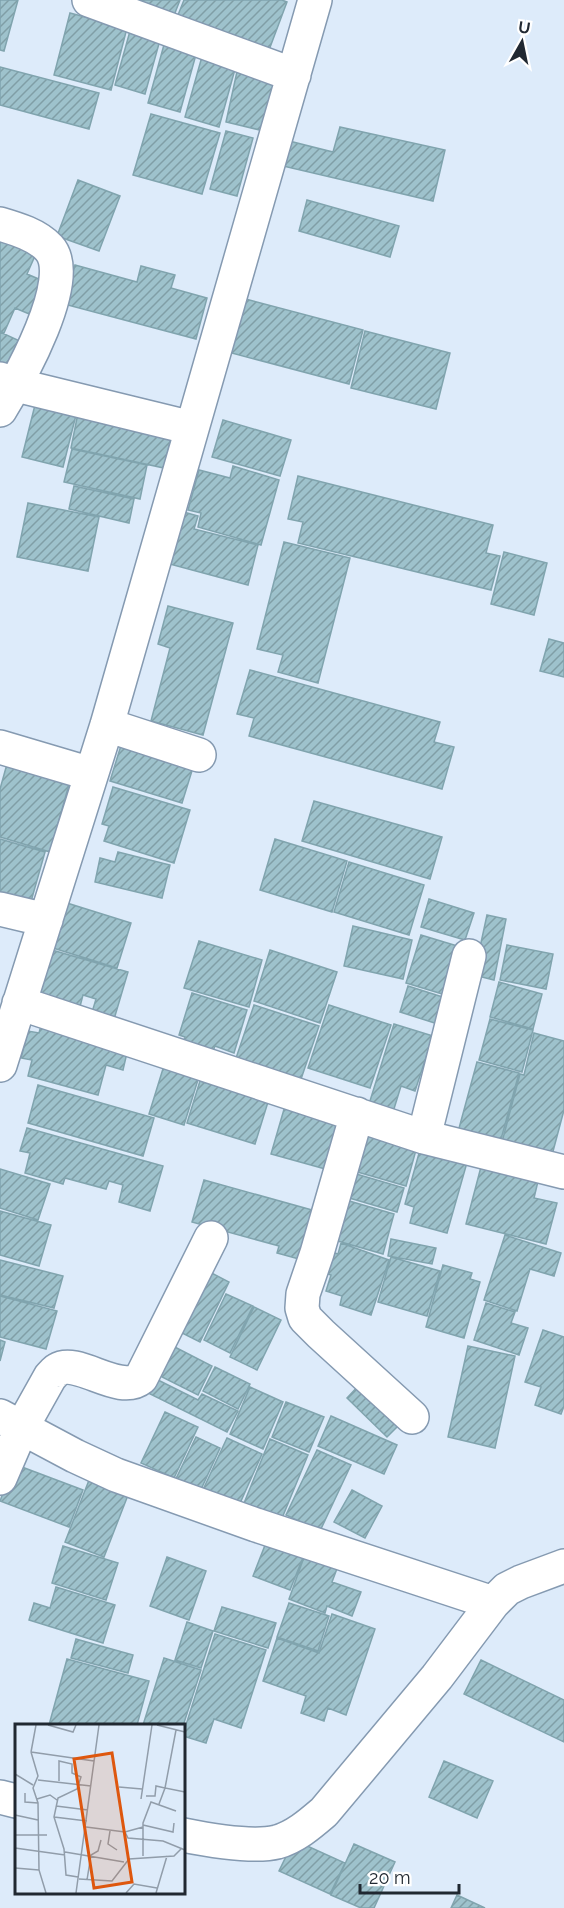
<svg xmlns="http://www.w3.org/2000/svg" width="564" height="1908" viewBox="0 0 564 1908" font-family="Raleway,sans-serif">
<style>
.building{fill:url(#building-hatch);stroke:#80a4ae;stroke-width:1.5}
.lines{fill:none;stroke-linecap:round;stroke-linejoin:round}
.minor-casing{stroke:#859ab1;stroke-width:36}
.minor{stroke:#fff;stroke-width:33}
.inset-road{fill:none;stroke:#919daa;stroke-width:1.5}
.view{fill:#de570e;fill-opacity:0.15;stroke:#de570e;stroke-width:3}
.inset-edge{fill:none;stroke:#202831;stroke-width:3}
</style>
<defs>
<pattern id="building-hatch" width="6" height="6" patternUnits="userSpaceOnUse" patternTransform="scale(1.5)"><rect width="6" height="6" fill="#9ec2cc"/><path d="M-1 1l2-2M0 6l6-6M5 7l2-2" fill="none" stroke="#809ea6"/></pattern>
</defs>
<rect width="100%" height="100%" fill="#ddebfa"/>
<!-- building -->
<path class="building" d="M 0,0 L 18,0 L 4,51 L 0,50 Z
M 142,0 L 180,0 L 173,18 L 140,5 Z
M 184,0 L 282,0 L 287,2 L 266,58 L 174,25 Z
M 70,13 L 127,28 L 111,90 L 54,75 Z
M 130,31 L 160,40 L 145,94 L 115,85 Z
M 165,41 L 197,51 L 180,112 L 148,103 Z
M 203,53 L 237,62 L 219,127 L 185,117 Z
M 0,67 L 99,93 L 89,129 L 0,105 Z
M 238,67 L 276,75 L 264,131 L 226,122 Z
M 151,114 L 220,133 L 202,194 L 133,175 Z
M 340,127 L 445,150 L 433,201 L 283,166 L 289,141 L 333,152 Z
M 226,131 L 253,138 L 237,196 L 210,189 Z
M 78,180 L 120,196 L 99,251 L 57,236 Z
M 307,200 L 399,226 L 390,257 L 299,231 Z
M 0,233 L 38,249 L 27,274 L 48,283 L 34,316 L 15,308 L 4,333 L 0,331 Z
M 75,265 L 137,282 L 141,266 L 175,275 L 171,288 L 207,298 L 196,339 L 64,304 Z
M 242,298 L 363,330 L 349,384 L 228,352 Z
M 365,331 L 450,353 L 436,409 L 351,388 Z
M 0,332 L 22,342 L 7,375 L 0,372 Z
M 37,397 L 78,407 L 63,467 L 22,457 Z
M 79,408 L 173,428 L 164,468 L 71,448 Z
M 223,420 L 291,440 L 280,476 L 212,457 Z
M 72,449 L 147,465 L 140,499 L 64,482 Z
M 233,466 L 279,480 L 261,545 L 198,527 L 201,513 L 188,510 L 199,470 L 230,478 Z
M 298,476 L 493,525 L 486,553 L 500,556 L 491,590 L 298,543 L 303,522 L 288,519 Z
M 74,486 L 134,499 L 129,523 L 69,509 Z
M 28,503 L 99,517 L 88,571 L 17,557 Z
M 180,511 L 198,516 L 194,529 L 258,545 L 248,585 L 166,563 Z
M 284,542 L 350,558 L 318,683 L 278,672 L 283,655 L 257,649 Z
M 504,552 L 547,563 L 534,615 L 491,604 Z
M 168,606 L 233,623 L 203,735 L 151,721 L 170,648 L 158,644 Z
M 549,639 L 564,643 L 564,677 L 540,671 Z
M 250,670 L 440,722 L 434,742 L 454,747 L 442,789 L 249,736 L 254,718 L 237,714 Z
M 123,739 L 195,761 L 182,803 L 110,781 Z
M 7,764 L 70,781 L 50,852 L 0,837 L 0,789 Z
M 113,787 L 190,810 L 174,863 L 104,841 L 109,826 L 102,824 Z
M 314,801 L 442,837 L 430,879 L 302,841 Z
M 0,839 L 45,852 L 30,905 L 0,896 Z
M 275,839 L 347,861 L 332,912 L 260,890 Z
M 118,852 L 170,865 L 162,898 L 95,882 L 100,858 L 115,862 Z
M 349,862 L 424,885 L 409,935 L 334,912 Z
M 429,899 L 474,913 L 465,940 L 421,927 Z
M 67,903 L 131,923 L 117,968 L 53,948 Z
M 487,915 L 506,919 L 494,980 L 474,975 Z
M 353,926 L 412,940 L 403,979 L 344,966 Z
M 421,935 L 464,948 L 449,996 L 406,983 Z
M 199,941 L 262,960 L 249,1007 L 184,988 Z
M 507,945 L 553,954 L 546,989 L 500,980 Z
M 52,950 L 128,972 L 112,1026 L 90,1019 L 96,999 L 83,995 L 78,1014 L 36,1002 Z
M 270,950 L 337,972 L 320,1023 L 254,1001 Z
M 499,982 L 542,994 L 533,1029 L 490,1017 Z
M 408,986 L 449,999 L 441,1025 L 400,1012 Z
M 192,993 L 247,1010 L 234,1053 L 215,1046 L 211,1056 L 182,1046 L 185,1037 L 179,1035 Z
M 254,1005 L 319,1026 L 299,1085 L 234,1064 Z
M 329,1005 L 391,1025 L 370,1088 L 308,1068 Z
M 490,1019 L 533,1030 L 522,1072 L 479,1060 Z
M 42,1022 L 129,1044 L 123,1070 L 106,1065 L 98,1095 L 28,1076 L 32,1060 L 21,1058 L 28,1031 L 39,1033 Z
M 394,1024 L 433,1036 L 415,1091 L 401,1086 L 393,1112 L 369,1104 Z
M 534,1033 L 564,1041 L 564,1110 L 552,1155 L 502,1142 L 520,1074 L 524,1075 Z
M 166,1059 L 201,1070 L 184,1125 L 149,1114 Z
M 477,1062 L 519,1073 L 500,1143 L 458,1132 Z
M 200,1081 L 268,1102 L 255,1144 L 187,1123 Z
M 38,1085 L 154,1118 L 143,1156 L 28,1123 Z
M 287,1099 L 345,1116 L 329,1170 L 271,1154 Z
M 27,1128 L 163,1166 L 150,1211 L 119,1202 L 123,1185 L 109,1181 L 106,1189 L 65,1178 L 63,1184 L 25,1173 L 30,1153 L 20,1151 Z
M 357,1133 L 416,1150 L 406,1186 L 347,1169 Z
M 421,1146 L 468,1159 L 447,1233 L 410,1223 L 414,1207 L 405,1204 Z
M 482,1163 L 539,1177 L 534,1198 L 557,1203 L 546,1244 L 466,1224 Z
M 0,1169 L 50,1184 L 38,1220 L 0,1208 Z
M 346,1171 L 404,1188 L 397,1212 L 339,1195 Z
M 204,1180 L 323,1213 L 310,1262 L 277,1253 L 279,1246 L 192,1222 Z
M 339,1198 L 394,1214 L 383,1254 L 327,1238 Z
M 0,1211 L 51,1225 L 39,1266 L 0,1255 Z
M 505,1235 L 561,1253 L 554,1276 L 530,1269 L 517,1311 L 484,1300 Z
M 391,1239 L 436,1248 L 432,1264 L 388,1256 Z
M 341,1243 L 389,1260 L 371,1315 L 340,1305 L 342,1296 L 326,1291 L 331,1275 L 318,1271 L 325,1250 L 338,1254 Z
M 391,1257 L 440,1271 L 427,1316 L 378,1302 Z
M 0,1260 L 63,1276 L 54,1308 L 0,1295 Z
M 443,1265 L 472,1273 L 470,1279 L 480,1282 L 464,1338 L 426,1327 Z
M 202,1268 L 229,1282 L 200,1342 L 172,1328 Z
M 226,1294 L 253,1306 L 230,1353 L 204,1340 Z
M 0,1296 L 57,1311 L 46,1349 L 0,1337 Z
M 486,1303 L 515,1312 L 511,1323 L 528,1328 L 519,1355 L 474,1340 Z
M 254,1307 L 281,1320 L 257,1370 L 230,1357 Z
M 543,1330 L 564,1337 L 564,1406 L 561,1414 L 535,1405 L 541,1387 L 525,1382 Z
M 0,1340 L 5,1342 L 0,1361 Z
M 165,1342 L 212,1366 L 198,1395 L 150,1371 Z
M 468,1346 L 515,1356 L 495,1448 L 448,1437 Z
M 215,1367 L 250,1384 L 238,1409 L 203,1391 Z
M 150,1376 L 198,1400 L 202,1394 L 238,1411 L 227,1432 L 142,1390 Z
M 361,1383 L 402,1422 L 387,1437 L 347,1398 Z
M 250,1387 L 283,1402 L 263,1449 L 230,1434 Z
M 286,1402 L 324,1417 L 309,1452 L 272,1437 Z
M 165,1412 L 198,1427 L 174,1478 L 141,1463 Z
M 331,1416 L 397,1445 L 384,1474 L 318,1446 Z
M 196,1437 L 220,1448 L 198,1496 L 173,1485 Z
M 227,1438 L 262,1454 L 237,1510 L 201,1494 Z
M 270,1439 L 308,1455 L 280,1523 L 242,1508 Z
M 317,1450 L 351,1465 L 320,1531 L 286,1515 Z
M 14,1464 L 83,1490 L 69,1527 L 0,1501 Z
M 91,1475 L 130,1490 L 104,1557 L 65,1542 Z
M 352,1490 L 382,1506 L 365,1538 L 334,1522 Z
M 269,1535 L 306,1550 L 290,1590 L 253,1576 Z
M 63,1546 L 118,1563 L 106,1600 L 52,1583 Z
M 308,1546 L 341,1558 L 332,1582 L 361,1592 L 352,1616 L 327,1606 L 325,1613 L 289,1599 Z
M 167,1557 L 206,1571 L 189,1620 L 150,1606 Z
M 56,1587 L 115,1605 L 103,1643 L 29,1620 L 34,1603 L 50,1608 Z
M 289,1603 L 329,1616 L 318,1651 L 277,1637 Z
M 222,1607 L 276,1623 L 268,1648 L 214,1631 Z
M 332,1614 L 375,1629 L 346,1715 L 328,1708 L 324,1721 L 301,1713 L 306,1696 L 263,1681 L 277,1638 L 319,1653 Z
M 187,1622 L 213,1631 L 201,1668 L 175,1660 Z
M 215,1634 L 266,1650 L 241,1728 L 214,1719 L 206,1743 L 183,1736 L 183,1734 Z
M 76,1639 L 133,1655 L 128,1673 L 71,1658 Z
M 164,1658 L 201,1670 L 183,1726 L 143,1725 Z
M 67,1659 L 149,1681 L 137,1725 L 49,1725 Z
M 481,1660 L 564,1700 L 564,1742 L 464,1694 Z
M 444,1761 L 493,1781 L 477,1818 L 429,1797 Z
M 294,1840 L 345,1863 L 330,1894 L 279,1871 Z
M 354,1844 L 395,1862 L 374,1908 L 361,1908 L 331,1895 Z
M 457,1895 L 485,1908 L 451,1908 Z"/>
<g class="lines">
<!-- minor casing -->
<g class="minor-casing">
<path id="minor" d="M 89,0 L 294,75
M 0,224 C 17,229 37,235 49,248 C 77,278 18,381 0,410
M 0,379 L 16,385 L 192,428
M 107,725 L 199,755
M 0,747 L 91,774
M 0,909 L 46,920
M 19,1003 L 424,1137 L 564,1172
M 0,1065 L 107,725 L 315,0
M 357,1114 L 317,1253 L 303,1294 L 302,1308 L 305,1318 L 321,1334 L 412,1417
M 424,1137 L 469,956
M 0,1416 L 75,1456 L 116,1475 L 256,1525 L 493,1603
M 0,1478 L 22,1427 L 50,1377 C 51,1376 56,1370 57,1370 C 78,1357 119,1396 141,1378 L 211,1238
M 0,1797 L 16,1801
M 183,1835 C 208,1840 253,1848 277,1842 C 295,1837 310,1824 324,1812 L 437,1677 L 493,1603 L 507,1589 L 521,1582 L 564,1566"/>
</g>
<!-- minor -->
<use href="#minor" class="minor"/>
</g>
<!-- overview -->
<g transform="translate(15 1724)">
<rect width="170" height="170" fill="#ddebfa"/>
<path class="inset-road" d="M 33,1 L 58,8 L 61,1M 142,1 L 170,8M 161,6 L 150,64 L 170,68M 16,28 L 23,52 L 18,64 L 23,79 L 24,146 L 31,169M 16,28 L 79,37M 16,28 L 21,1M 0,50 L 18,61M 23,56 L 76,62M 44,57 L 44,37 L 57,40 L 57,49 L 66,53 L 62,65 L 43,74 L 39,93 L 49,125 L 51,151 L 63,153M 104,63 L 127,65M 10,69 L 10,78 L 23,79M 131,72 L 140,72 L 141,62 L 150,64 L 144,80M 22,75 L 35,71 L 42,76M 126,75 L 137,1M 41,82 L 73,86M 0,91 L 23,96M 39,93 L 72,97M 128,101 L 158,108 L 159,99M 71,103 L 110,108 L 128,103M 95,107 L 93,120 L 102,126M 110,108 L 113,114 L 148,117 L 170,126M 0,111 L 32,111M 0,124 L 50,131M 50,128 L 109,138M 128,132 L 128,99 L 136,78 L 161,87M 0,144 L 24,146M 64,155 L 97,157 L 114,135 L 159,132 L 167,124M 72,156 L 76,131 L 83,127 L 86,116M 61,169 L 84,1M 111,169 L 119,160 L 142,164M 141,169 L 152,132"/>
<path class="view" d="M 97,29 L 117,158 L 79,164 L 59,35 Z"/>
<rect width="170" height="170" class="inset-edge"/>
</g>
<!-- north arrow -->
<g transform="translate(522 42) rotate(9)" stroke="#ffffff" stroke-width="4.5" paint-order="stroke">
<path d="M0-4.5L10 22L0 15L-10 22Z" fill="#202831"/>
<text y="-9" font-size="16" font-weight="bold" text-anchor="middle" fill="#202831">U</text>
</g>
<!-- scale -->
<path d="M360 1884v9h99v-9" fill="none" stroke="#202831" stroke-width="3"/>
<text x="369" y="1884" font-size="18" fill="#202831" stroke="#ffffff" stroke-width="4.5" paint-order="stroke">20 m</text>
</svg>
